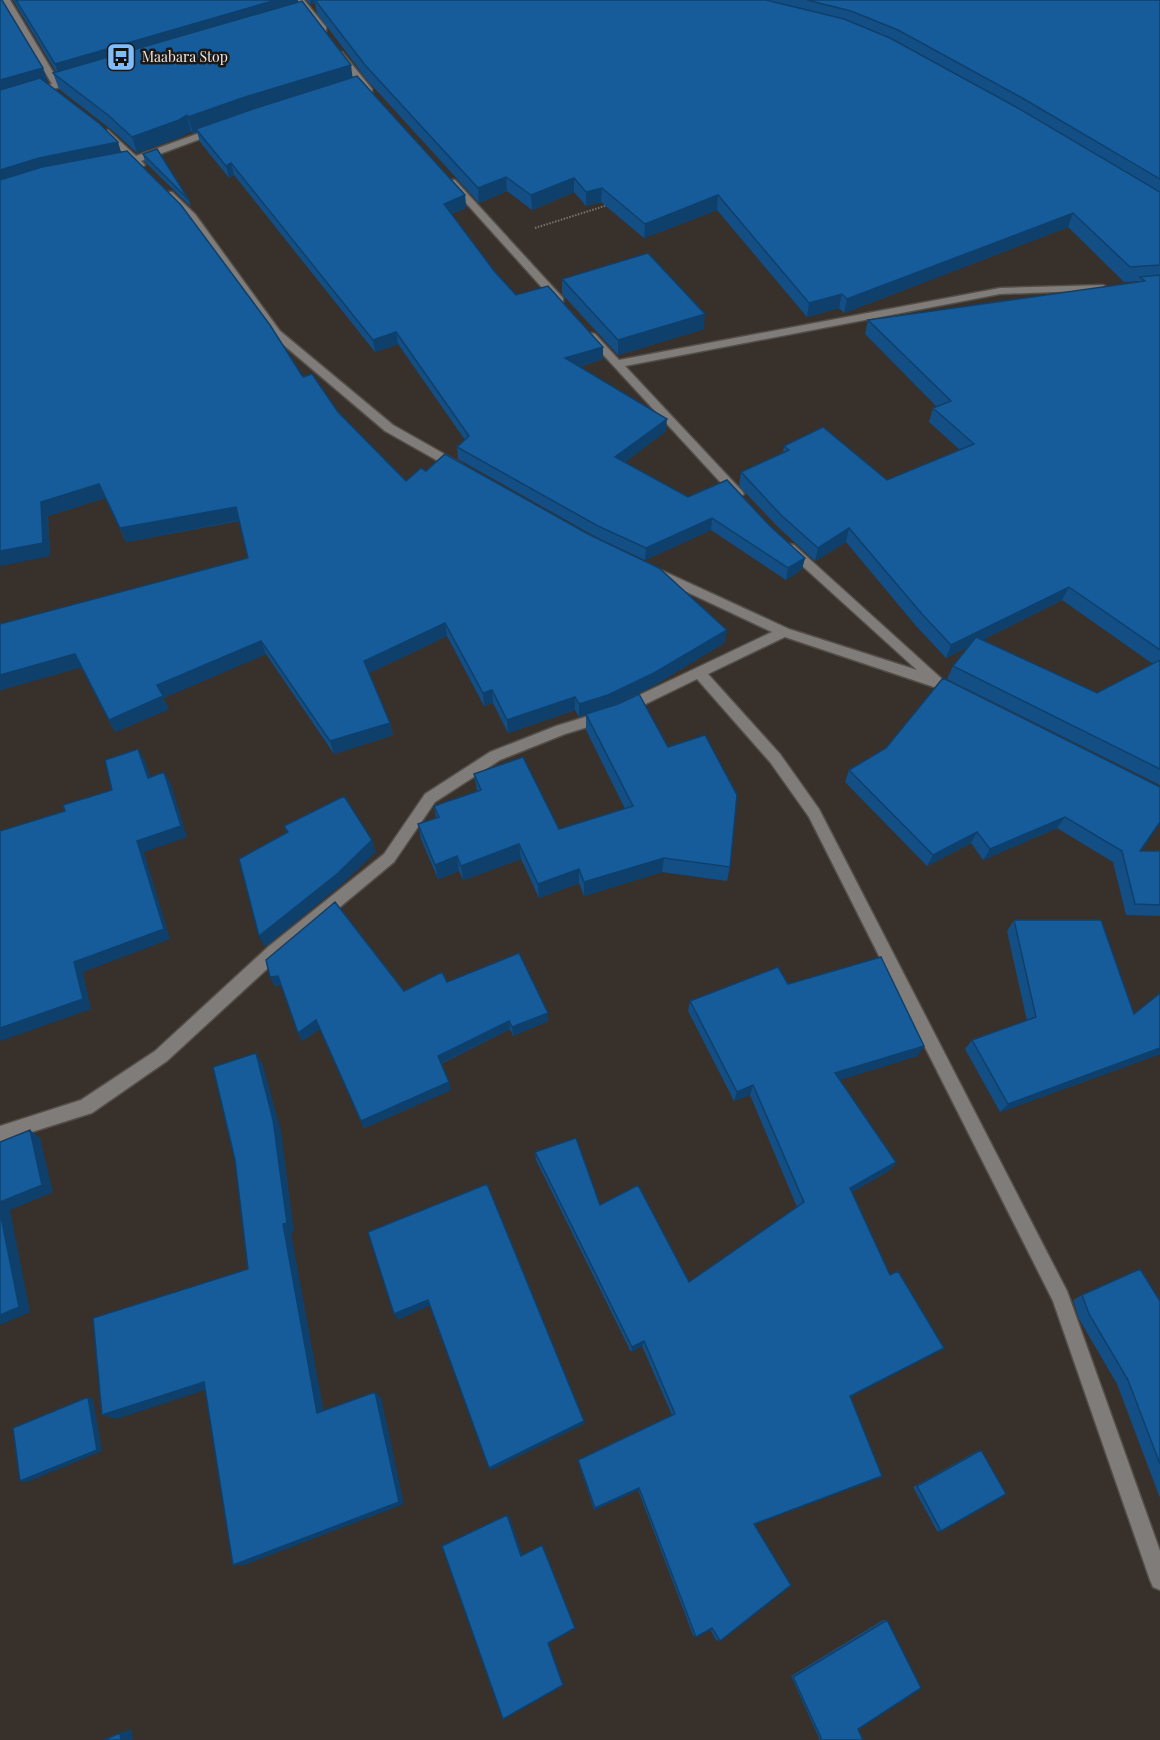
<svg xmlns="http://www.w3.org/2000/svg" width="1160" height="1740" viewBox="0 0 1160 1740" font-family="'Playfair Display',serif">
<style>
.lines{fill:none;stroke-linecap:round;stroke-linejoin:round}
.minor-casing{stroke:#544e49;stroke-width:3}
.path{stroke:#79736f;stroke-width:2;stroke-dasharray:1.5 1.5;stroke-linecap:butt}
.minor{fill:#7f7c79;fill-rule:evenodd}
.wall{fill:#134f84;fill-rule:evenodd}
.shaded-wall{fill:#0f406c}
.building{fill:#165c9a;stroke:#0f406c;stroke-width:1.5}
.labels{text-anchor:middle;stroke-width:5;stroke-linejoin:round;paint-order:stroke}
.far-poi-label{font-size:14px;fill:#eee9e6;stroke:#1c1816;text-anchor:start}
</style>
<rect width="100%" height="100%" fill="#37302b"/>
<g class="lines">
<!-- minor casing -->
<g class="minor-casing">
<path id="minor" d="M 2,0 L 10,0 L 59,82 L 78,78 L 78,82 L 0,104 L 0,98 L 52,84 Z
M 296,0 L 304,0 L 326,27 L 326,31 L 320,31 Z
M 336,52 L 342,52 L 372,89 L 372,93 L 366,93 L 336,56 Z
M 216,127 L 221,130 L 219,132 L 141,161 L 145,165 L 140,168 L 100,132 L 108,130 L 136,156 Z
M 449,180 L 455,180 L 563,298 L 563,302 L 555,302 L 449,184 Z
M 166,192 L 172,192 L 195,214 L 280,331 L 393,425 L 462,464 L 462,470 L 454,470 L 385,431 L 272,335 L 187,218 L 166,196 Z
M 1103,285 L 1108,288 L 1107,290 L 1000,294 L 625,366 L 742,491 L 744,494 L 738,498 L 734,497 L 586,336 L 591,333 L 595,334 L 619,360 L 1000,288 Z
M 790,544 L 794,545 L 942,679 L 962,688 L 964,692 L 962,696 L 952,696 L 934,687 L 785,637 L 708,674 L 780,754 L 819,809 L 1067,1291 L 1160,1551 L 1160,1590 L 1153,1587 L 1150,1580 L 1053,1301 L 809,817 L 770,762 L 697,679 L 617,718 L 565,734 L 500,760 L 435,802 L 394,862 L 280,957 L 167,1061 L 92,1113 L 0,1142 L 0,1126 L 81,1100 L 155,1051 L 268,947 L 384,854 L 425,794 L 490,752 L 556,726 L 608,710 L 772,632 L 653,576 L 651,573 L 653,570 L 661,570 L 789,629 L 917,670 L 786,551 L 784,548 Z"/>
</g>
<!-- path -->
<path class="path" d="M 535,228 L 608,205"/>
<!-- minor -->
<use href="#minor" class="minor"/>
</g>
<!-- wall -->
<path class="wall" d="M 0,0 L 48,82 L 45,82 L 118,142 L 121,152 L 303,377 L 406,481 L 727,630 L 724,643 L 653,686 L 608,708 L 730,867 L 727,881 L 662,872 L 584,896 L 579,883 L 539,898 L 521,859 L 463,880 L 459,871 L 438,879 L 421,839 L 418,824 L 436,818 L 434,806 L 477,791 L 474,774 L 559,829 L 625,809 L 586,730 L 586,714 L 579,717 L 575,710 L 508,733 L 493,703 L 484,706 L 447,636 L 369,673 L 393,735 L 334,754 L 266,654 L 163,698 L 169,709 L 115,732 L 81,667 L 0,690 L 0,624 L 248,558 L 239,521 L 126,542 L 105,498 L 48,516 L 50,556 Z
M 13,0 L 298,0 L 298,2 L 353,78 L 465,195 L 466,208 L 451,214 L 495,272 L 516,295 L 603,359 L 579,367 L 666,431 L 624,462 L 688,497 L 770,526 L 805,558 L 802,569 L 786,580 L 711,530 L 645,560 L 598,538 L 458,459 L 457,447 L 465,440 L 398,344 L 375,352 L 234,175 L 229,178 L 200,142 L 197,132 L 193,133 L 191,131 L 183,136 L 137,153 L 113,131 L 59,89 L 53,73 L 56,72 Z
M 306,0 L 1160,0 L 1160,785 L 947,679 L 953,666 L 969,646 L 946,658 L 917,627 L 846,542 L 815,561 L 779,528 L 739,486 L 741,472 L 783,453 L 784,446 L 887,480 L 960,450 L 929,422 L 933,408 L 937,407 L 865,334 L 868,320 L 1138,282 L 1139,281 L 1124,282 L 1068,227 L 844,313 L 839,308 L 807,317 L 717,210 L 644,238 L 601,202 L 586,206 L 574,192 L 532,210 L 507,191 L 479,203 L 367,80 L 317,13 L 315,3 L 311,4 ZM 1062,600 L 1153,664 L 1097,693 L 982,640 Z
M 143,154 L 189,200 L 191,207 L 145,162 Z
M 562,279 L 704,329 L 618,355 L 562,294 Z
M 849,770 L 1160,787 L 1140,851 L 1160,851 L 1160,916 L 1126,915 L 1113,862 L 1057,828 L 983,860 L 971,843 L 927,866 L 845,782 Z
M 1014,920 L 1134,1014 L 1160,1054 L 1000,1112 L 965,1049 L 972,1040 L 1027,1021 L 1007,931 Z
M 270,977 L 404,991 L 447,982 L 548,1021 L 513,1036 L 510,1029 L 441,1064 L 451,1090 L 364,1128 L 320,1029 L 302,1041 L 281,985 L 275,986 Z
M 788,984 L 924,1046 L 917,1056 L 839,1080 L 896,1162 L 890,1170 L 852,1192 L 890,1275 L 935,1352 L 850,1397 L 754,1524 L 720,1641 L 716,1640 L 710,1629 L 696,1637 L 693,1635 L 638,1490 L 594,1510 L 578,1460 L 672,1415 L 642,1346 L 631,1352 L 536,1160 L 535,1152 L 600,1205 L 689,1282 L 797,1207 L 750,1095 L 734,1101 L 688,1011 L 690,1001 Z
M 1082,1295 L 1160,1301 L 1160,1498 L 1117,1384 L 1079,1319 L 1073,1300 Z
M 981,1450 L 941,1531 L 937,1531 L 913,1487 L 977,1451 Z
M 883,1620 L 887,1620 L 858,1729 L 863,1740 L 820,1740 L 791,1676 Z"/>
<!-- shaded-wall -->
<path class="shaded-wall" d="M 276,0 L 298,0 L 299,8 L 60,78 L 55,64 Z
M 310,0 L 314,0 L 315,3 L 311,4 Z
M 351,65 L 353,81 L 196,129 L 197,132 L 193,133 L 188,117 L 245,97 Z
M 43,68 L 48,82 L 0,96 L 0,80 Z
M 187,115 L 191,131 L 183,136 L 137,153 L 132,137 Z
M 118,142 L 122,157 L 0,187 L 0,170 L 39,158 Z
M 231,163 L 234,175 L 229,178 L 226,166 Z
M 506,177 L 507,191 L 479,203 L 478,188 Z
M 574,178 L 574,192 L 532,210 L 531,195 Z
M 602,188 L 601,202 L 586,206 L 586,192 Z
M 465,195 L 466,208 L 445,216 L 444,204 Z
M 718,195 L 717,210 L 644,238 L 645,224 Z
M 1073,213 L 1068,227 L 844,313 L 847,299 Z
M 842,294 L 839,308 L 807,317 L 809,303 Z
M 705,314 L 704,329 L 618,355 L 618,340 Z
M 396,332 L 398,344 L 375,352 L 373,340 Z
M 603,347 L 603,359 L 565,371 L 565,358 Z
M 667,419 L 666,431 L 615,470 L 615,457 Z
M 99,484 L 105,498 L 48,516 L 50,556 L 0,566 L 0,551 L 41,502 Z
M 236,507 L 241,520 L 126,542 L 120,528 Z
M 712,518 L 711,530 L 645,560 L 646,548 Z
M 849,528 L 846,542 L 815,561 L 818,548 Z
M 805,558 L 802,569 L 786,580 L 788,568 Z
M 1069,587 L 1062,600 L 946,658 L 951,645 Z
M 445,623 L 447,636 L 367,674 L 364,661 Z
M 727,630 L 724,643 L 653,686 L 607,708 L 579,717 L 579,704 Z
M 261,641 L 266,654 L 163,698 L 169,709 L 115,732 L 109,720 L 157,685 Z
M 75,654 L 82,667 L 0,690 L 0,675 Z
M 492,690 L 493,703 L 484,706 L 483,693 Z
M 575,697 L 575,710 L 508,733 L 507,720 Z
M 390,723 L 393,735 L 334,754 L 330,741 Z
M 138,749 L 145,761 L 154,790 L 148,778 Z
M 164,772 L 171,784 L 187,837 L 144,852 L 170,939 L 83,972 L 91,1009 L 0,1041 L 0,1028 L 74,962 L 137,841 Z
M 1065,817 L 1057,828 L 983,860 L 990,849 Z
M 977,832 L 971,843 L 927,866 L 933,855 Z
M 372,840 L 376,852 L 341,885 L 265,947 L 259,936 Z
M 519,844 L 521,859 L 463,880 L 461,866 Z
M 457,856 L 459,871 L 438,879 L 435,865 Z
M 664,858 L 662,872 L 584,896 L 584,882 Z
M 579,869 L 579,883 L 539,898 L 538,884 Z
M 278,976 L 282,984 L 275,986 L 270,977 Z
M 548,1013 L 548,1021 L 513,1036 L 512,1027 Z
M 316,1020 L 320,1029 L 302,1041 L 298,1033 Z
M 509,1021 L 510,1029 L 440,1064 L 438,1056 Z
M 924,1046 L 917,1056 L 830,1083 L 835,1073 Z
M 1160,1048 L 1160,1054 L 1000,1112 L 1008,1104 Z
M 256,1053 L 263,1065 L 281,1131 L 294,1232 L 291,1233 L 325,1418 L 317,1413 L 283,1224 Z
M 449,1082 L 451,1090 L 364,1128 L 361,1121 Z
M 753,1085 L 750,1095 L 734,1101 L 737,1092 Z
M 30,1130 L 40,1138 L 53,1192 L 10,1210 L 30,1312 L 0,1325 L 0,1202 Z
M 896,1162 L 890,1170 L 845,1196 L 850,1188 Z
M 428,1300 L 431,1305 L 398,1320 L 394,1314 Z
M 644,1341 L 642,1346 L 631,1352 L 632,1347 Z
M 204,1382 L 214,1387 L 116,1419 L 102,1415 Z
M 375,1392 L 381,1397 L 404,1504 L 244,1565 L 233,1565 Z
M 88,1397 L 93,1399 L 102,1451 L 27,1482 L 20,1481 Z
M 584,1421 L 584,1424 L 491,1470 L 489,1468 Z
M 639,1488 L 638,1490 L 594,1510 L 595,1508 Z
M 507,1515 L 509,1516 L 523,1556 L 521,1556 Z
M 548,1642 L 563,1682 L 563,1685 L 548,1643 Z
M 131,1729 L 133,1740 L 121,1740 L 120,1733 Z"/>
<!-- building -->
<path class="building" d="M 0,0 L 2,0 L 43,68 L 0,80 Z
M 16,0 L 276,0 L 55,64 Z
M 315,0 L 766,0 L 844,19 L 890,38 L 1016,107 L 1160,192 L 1160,265 L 1130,267 L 1073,213 L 847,299 L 842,294 L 809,303 L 718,195 L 645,224 L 602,188 L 586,192 L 574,178 L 531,195 L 506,177 L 478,188 L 365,65 Z
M 807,0 L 1160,0 L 1160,179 L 1024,99 L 898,30 L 851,11 Z
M 302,1 L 351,65 L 245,97 L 188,117 L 187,115 L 179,120 L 132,137 L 108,115 L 53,73 Z
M 357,76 L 465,195 L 444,204 L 495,272 L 516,295 L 548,286 L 603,347 L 565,358 L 667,419 L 615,457 L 688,497 L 727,480 L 770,526 L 805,558 L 788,568 L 712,518 L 646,548 L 598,526 L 457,447 L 469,436 L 396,332 L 373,340 L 231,163 L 226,166 L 196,129 L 253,109 Z
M 40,78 L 100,124 L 118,142 L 39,158 L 0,170 L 0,90 Z
M 157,149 L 189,200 L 143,154 Z
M 127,151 L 181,205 L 270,325 L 303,377 L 312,374 L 338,412 L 406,481 L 421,468 L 426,471 L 445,454 L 588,534 L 659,568 L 727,630 L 654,673 L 608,695 L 579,704 L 575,697 L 507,720 L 492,690 L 483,693 L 445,623 L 364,661 L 390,723 L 330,741 L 261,641 L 157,685 L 163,696 L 109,720 L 75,654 L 0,675 L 0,624 L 248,558 L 236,507 L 120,528 L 99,484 L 41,502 L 43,543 L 0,551 L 0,180 L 42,167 Z
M 648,253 L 705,314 L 618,340 L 562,279 Z
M 1160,275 L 1160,650 L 1069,587 L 951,645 L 922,614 L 849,528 L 818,548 L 781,515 L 741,472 L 789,450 L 784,446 L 823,427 L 887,480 L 974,444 L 933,408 L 951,401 L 868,320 L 1145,281 L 1140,277 Z
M 976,637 L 1097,693 L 1160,660 L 1160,769 L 953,666 Z
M 943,678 L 1160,787 L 1160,822 L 1140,851 L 1160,851 L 1160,905 L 1135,904 L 1122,851 L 1065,817 L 990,849 L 977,832 L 933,855 L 849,770 L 886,748 Z
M 639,694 L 668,747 L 705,735 L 737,795 L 730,867 L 664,858 L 584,882 L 579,869 L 538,884 L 519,844 L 461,866 L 457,856 L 435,865 L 418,824 L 439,817 L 434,806 L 481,790 L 474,774 L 523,757 L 559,829 L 633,806 L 586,714 L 618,704 Z
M 138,749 L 148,778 L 164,772 L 181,826 L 137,841 L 164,929 L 74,962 L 83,999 L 0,1028 L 0,831 L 65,811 L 63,805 L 112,790 L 105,760 Z
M 344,796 L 372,840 L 337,874 L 259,936 L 239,859 L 288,832 L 284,826 Z
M 335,902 L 404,991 L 442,972 L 447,982 L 519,953 L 548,1013 L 512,1027 L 509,1021 L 438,1056 L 449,1082 L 361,1121 L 316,1020 L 298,1033 L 278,976 L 270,977 L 266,960 Z
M 1014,920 L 1101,920 L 1134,1014 L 1160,993 L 1160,1048 L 1008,1104 L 972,1040 L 1036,1017 Z
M 881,957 L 924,1046 L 835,1073 L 896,1162 L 850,1188 L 890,1275 L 898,1271 L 944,1348 L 850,1396 L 882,1476 L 754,1524 L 791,1585 L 720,1641 L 712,1628 L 696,1637 L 639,1488 L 595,1508 L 578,1460 L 675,1414 L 644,1341 L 632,1347 L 535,1152 L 576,1138 L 600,1205 L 638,1185 L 689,1282 L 804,1202 L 753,1085 L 737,1092 L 690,1001 L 778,967 L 788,984 Z
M 256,1053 L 273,1120 L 287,1223 L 283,1224 L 317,1413 L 375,1392 L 399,1502 L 233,1565 L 204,1382 L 102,1415 L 93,1318 L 248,1269 L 235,1160 L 213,1067 Z
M 30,1130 L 42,1185 L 0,1202 L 0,1142 Z
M 487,1184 L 584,1421 L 489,1468 L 428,1300 L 394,1314 L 368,1232 Z
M 0,1212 L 19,1307 L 0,1315 Z
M 1140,1269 L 1160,1301 L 1160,1464 L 1128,1380 L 1089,1314 L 1082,1295 Z
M 88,1397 L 97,1450 L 20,1481 L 13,1428 Z
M 981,1450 L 1006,1494 L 941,1531 L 917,1486 Z
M 507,1515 L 521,1556 L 542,1545 L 575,1628 L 548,1643 L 563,1685 L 503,1719 L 442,1546 Z
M 887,1620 L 921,1688 L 858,1729 L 863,1740 L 822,1740 L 793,1677 Z
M 120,1733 L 121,1740 L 104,1740 Z"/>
<!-- icons -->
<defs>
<g id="bus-square" transform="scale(1.5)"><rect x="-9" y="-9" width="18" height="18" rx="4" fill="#81bcfa" stroke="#1c1816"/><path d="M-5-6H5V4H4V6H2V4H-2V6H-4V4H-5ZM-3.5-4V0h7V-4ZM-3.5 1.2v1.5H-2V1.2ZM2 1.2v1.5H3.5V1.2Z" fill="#111"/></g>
</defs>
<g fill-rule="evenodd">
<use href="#bus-square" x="121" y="57"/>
</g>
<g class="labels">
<!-- far-poi labels -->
<g class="far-poi-label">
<text x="142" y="62">Maabara Stop</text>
</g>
</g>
</svg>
